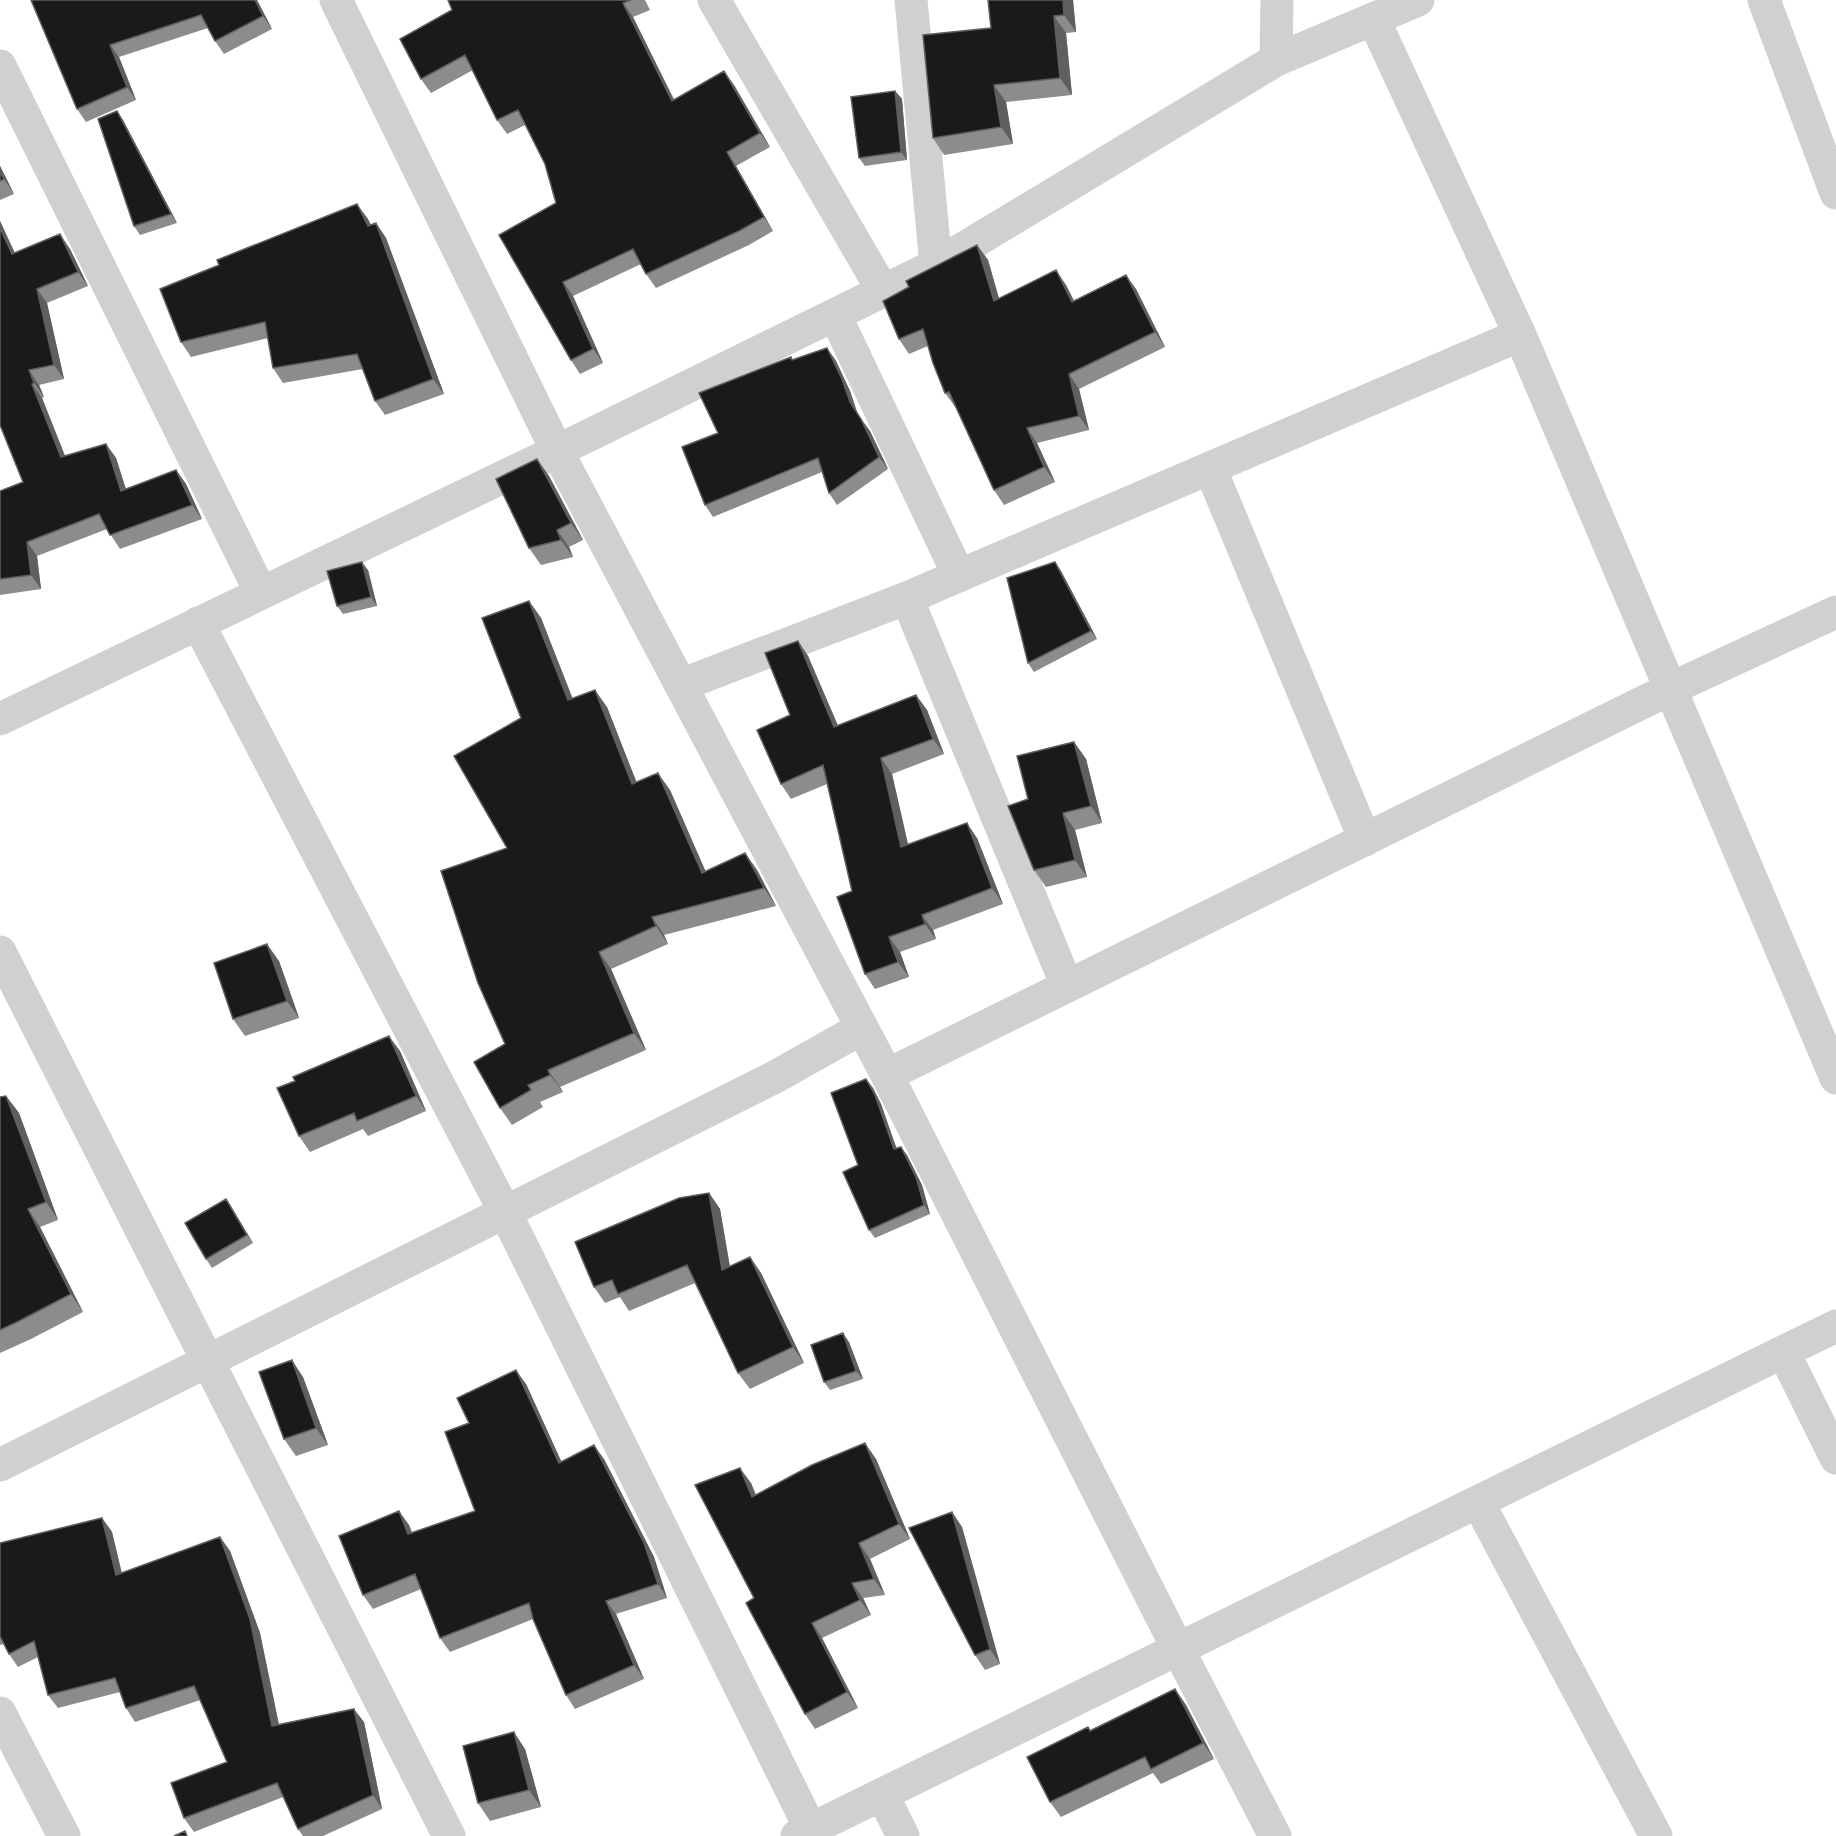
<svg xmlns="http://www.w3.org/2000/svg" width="1836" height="1836" viewBox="0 0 1836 1836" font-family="Commissioner,sans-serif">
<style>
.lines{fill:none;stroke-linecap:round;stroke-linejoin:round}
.street{stroke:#d0d0d0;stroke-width:33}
.wall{fill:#8c8c8c}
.shaded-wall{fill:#5f5f5f}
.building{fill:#1a1a1a;stroke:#5f5f5f;stroke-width:1.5}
</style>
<rect width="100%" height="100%" fill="#fff"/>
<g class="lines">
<!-- street -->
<path class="street" d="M 336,0 L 557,451 L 887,1075 L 1178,1649 L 1275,1836
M 714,0 L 883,291
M 911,0 L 936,265
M 1764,0 L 1836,193
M 1374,20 L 1520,335 L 1836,1078
M 1276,60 L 1277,0
M 0,66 L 261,593
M 835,315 L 959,576
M 1210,468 L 1365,840
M 907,598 L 1067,986
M 198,623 L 505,1212 L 811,1830
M 681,685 L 907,598 L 1520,335
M 0,719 L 557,451 L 936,265 L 1276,60 L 1418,0
M 0,952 L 449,1836
M 887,1075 L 1670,689 L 1836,612
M 1784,1353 L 1836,1458
M 0,1465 L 775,1077 L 862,1028
M 1478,1502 L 1656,1836
M 0,1713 L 64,1836
M 882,1794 L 903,1836
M 797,1836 L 1836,1326"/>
</g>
<!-- wall -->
<path class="wall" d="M 31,0 L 257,0 L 272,29 L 224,54 L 215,41 L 208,28 L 119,57 L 136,100 L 86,122 L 77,109 Z
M 448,0 L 645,0 L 650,10 L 633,17 L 674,99 L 734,85 L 770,147 L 736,166 L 773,231 L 749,245 L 656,288 L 646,274 L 641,264 L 573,296 L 603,363 L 580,374 L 571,360 L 556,203 L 545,164 L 525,125 L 507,134 L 497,120 L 473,70 L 431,93 L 421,79 L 452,10 Z
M 1073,0 L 1076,32 L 1066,33 L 1072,95 L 1006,102 L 1013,144 L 944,155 L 933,138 L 991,28 Z
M 895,91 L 902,99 L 907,160 L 865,166 L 859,158 Z
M 117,111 L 123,120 L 177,223 L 140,235 L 134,226 Z
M 0,166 L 14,194 L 0,200 Z
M 357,204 L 371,225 L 376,223 L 386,238 L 444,394 L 385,415 L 375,401 L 363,369 L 283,383 L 273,368 L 268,338 L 191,357 L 181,342 L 219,265 Z
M 0,221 L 15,253 L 70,249 L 88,286 L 47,303 L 64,379 L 39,385 L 44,397 L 42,398 L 65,456 L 106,444 L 116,458 L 126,489 L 176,470 L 186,484 L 202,519 L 120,549 L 107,529 L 37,556 L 41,589 L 0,595 L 0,491 L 23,482 L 0,425 Z
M 977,245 L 988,260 L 999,299 L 1066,285 L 1074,301 L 1136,289 L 1165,347 L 1079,389 L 1089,430 L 1037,443 L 1055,482 L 1004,505 L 994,490 L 957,407 L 956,408 L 945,393 L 928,346 L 909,354 L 899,339 L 909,287 Z
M 827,348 L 836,361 L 850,391 L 858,415 L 870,431 L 888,469 L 837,505 L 829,493 L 822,472 L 713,517 L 705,505 L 718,433 L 791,357 L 793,360 Z
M 537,459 L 549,476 L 583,540 L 569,547 L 573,557 L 541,565 L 529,548 Z
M 1055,562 L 1061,571 L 1097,639 L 1034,672 L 1028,663 Z
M 368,570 L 377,606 L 343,614 L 337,606 Z
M 529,601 L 541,618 L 573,699 L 607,707 L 636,782 L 670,790 L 706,872 L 745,853 L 757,870 L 776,906 L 664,935 L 668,944 L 611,969 L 646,1050 L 560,1087 L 563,1092 L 540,1102 L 543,1107 L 512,1125 L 500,1108 L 505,1044 L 507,848 L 521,718 Z
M 798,641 L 808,656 L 838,726 L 916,695 L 927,710 L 944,754 L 892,774 L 908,844 L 977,838 L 1003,904 L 933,930 L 936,939 L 900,952 L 909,977 L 875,989 L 865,974 L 852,891 L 827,784 L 791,799 L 781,784 L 790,715 Z
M 1074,742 L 1086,759 L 1102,823 L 1075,830 L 1087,877 L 1046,887 L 1034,870 L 1028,799 Z
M 279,961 L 299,1018 L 245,1036 L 233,1019 Z
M 400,1051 L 426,1111 L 368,1136 L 363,1129 L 310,1152 L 299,1136 Z
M 866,1079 L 873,1088 L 881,1104 L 896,1148 L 907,1155 L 922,1185 L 930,1214 L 875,1238 L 869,1230 L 858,1165 Z
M 6,1096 L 19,1113 L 58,1220 L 40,1227 L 83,1312 L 31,1339 L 0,1353 L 0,1097 Z
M 709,1193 L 720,1209 L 730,1266 L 750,1257 L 761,1273 L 804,1363 L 750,1389 L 738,1373 L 695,1283 L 629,1311 L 620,1297 L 605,1303 L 594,1287 Z
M 226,1199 L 253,1243 L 212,1268 L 206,1259 Z
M 849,1342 L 863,1379 L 830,1390 L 824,1382 Z
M 303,1377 L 328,1445 L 296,1456 L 284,1439 Z
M 526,1384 L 561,1461 L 604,1459 L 654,1557 L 667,1598 L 616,1614 L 644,1679 L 575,1709 L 566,1695 L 533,1619 L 450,1652 L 440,1638 L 421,1589 L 373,1609 L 363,1595 L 409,1525 L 412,1533 L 475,1511 L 469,1423 Z
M 876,1459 L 910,1539 L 870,1559 L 885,1595 L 863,1598 L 871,1615 L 822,1638 L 858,1708 L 815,1729 L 805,1714 L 754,1598 L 751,1483 L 756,1495 Z
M 952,1512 L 962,1527 L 1000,1664 L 985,1670 L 975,1655 Z
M 102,1518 L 112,1532 L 122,1573 L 220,1537 L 230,1551 L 260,1633 L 279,1725 L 364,1722 L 382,1809 L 323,1836 L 303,1836 L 298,1829 L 283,1797 L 194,1832 L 184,1818 L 227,1762 L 200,1700 L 135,1722 L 126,1708 L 120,1692 L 58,1708 L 48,1695 L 38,1657 L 18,1667 L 9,1654 L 4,1644 L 0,1645 L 0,1543 Z
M 1175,1689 L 1186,1705 L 1214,1759 L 1161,1784 L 1153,1773 L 1061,1817 L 1050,1802 L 1090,1730 Z
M 525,1749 L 541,1807 L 490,1821 L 478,1803 Z"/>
<!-- shaded-wall -->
<path class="shaded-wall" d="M 255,0 L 257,0 L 272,29 L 263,16 Z
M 1063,0 L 1073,0 L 1076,32 L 1064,15 Z
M 623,3 L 633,17 L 681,115 L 672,101 Z
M 1054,16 L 1066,33 L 1072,95 L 1060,78 Z
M 110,45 L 119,57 L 136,100 L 127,87 Z
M 724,71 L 734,85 L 770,147 L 760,133 Z
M 994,85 L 1006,102 L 1013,144 L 1001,127 Z
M 895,91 L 902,99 L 907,160 L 901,152 Z
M 117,111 L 123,120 L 177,223 L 171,214 Z
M 727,152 L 736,166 L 773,231 L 764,217 Z
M 0,166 L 14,194 L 4,179 L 0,172 Z
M 357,204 L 368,219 L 379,241 L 368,226 Z
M 0,221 L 22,269 L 12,254 L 0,228 Z
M 376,223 L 386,238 L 444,394 L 433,379 Z
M 60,234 L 70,249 L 88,286 L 78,272 Z
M 977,245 L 988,260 L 1004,316 L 994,301 Z
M 1056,270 L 1066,285 L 1082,317 L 1072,302 Z
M 1126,275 L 1136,289 L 1165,347 L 1155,332 Z
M 563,282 L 573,296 L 603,363 L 593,349 Z
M 37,289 L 47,303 L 64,379 L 54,365 Z
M 827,348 L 836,361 L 850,391 L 858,415 L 870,431 L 888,469 L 879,457 L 850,402 Z
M 29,370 L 39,385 L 44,397 L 34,383 Z
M 1069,374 L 1079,389 L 1089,430 L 1079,416 Z
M 32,384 L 42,398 L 71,471 L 61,457 Z
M 1027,428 L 1037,443 L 1055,482 L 1044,467 Z
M 106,444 L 116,458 L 131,506 L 121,491 Z
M 537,459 L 549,476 L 583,540 L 571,523 Z
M 176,470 L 186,484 L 202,519 L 192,505 Z
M 557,530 L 569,547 L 573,557 L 561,540 Z
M 27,542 L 37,556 L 41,589 L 31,575 Z
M 362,562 L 368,570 L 377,606 L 371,597 Z
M 1055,562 L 1061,571 L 1097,639 L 1091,631 Z
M 529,601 L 541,618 L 580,718 L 568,700 Z
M 798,641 L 808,656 L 845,742 L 834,727 Z
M 595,690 L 607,707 L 644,801 L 632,784 Z
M 916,695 L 927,710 L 944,754 L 933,739 Z
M 1074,742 L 1086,759 L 1102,823 L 1091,806 Z
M 881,758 L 892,774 L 912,862 L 901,847 Z
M 658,773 L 670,790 L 714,891 L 702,873 Z
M 1063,813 L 1075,830 L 1087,877 L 1075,860 Z
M 967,823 L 977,838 L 1003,904 L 992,888 Z
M 745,853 L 757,870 L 776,906 L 764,888 Z
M 922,915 L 933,930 L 936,939 L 925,924 Z
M 652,917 L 664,935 L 668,944 L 656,926 Z
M 889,937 L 900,952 L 909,977 L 898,962 Z
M 267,944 L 279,961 L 299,1018 L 287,1001 Z
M 599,952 L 611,969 L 646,1050 L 634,1033 Z
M 389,1036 L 400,1051 L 426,1111 L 416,1096 Z
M 548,1070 L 560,1087 L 563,1092 L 550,1075 Z
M 866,1079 L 873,1088 L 881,1104 L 900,1158 L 894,1149 Z
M 6,1096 L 19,1113 L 58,1220 L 46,1202 Z
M 901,1147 L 907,1155 L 922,1185 L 930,1214 L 924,1205 Z
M 709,1193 L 720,1209 L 733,1286 L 722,1270 Z
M 226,1199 L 232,1208 L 253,1243 L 247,1235 Z
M 28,1209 L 40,1227 L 83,1312 L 71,1294 Z
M 750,1257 L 761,1273 L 804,1363 L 793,1347 Z
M 843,1333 L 849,1342 L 863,1379 L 856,1371 Z
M 292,1360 L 303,1377 L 328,1445 L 316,1428 Z
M 516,1370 L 526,1384 L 568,1476 L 559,1463 Z
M 865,1443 L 876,1459 L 910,1539 L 899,1524 Z
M 594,1445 L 604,1459 L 654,1557 L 667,1598 L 658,1584 Z
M 740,1468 L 751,1483 L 763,1513 L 752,1497 Z
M 399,1511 L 409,1525 L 418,1548 L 408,1534 Z
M 952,1512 L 962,1527 L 1000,1664 L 990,1649 Z
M 102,1518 L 112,1532 L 125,1588 L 116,1575 Z
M 220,1537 L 230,1551 L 260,1633 L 282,1740 L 272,1726 Z
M 859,1543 L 870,1559 L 885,1595 L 874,1579 Z
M 852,1583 L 863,1598 L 871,1615 L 860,1600 Z
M 606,1601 L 616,1614 L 644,1679 L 634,1665 Z
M 812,1623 L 822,1638 L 858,1708 L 847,1692 Z
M 1175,1689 L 1186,1705 L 1214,1759 L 1203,1743 Z
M 354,1709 L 364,1722 L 382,1809 L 373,1795 Z
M 514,1732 L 525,1749 L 541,1807 L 529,1790 Z"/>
<!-- building -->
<path class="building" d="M 31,0 L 255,0 L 263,16 L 215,41 L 201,15 L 110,45 L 127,87 L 77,109 Z
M 448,0 L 631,0 L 623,3 L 672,101 L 724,71 L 760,133 L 727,152 L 764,217 L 739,231 L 646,274 L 633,249 L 563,282 L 593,349 L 571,360 L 499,235 L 556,203 L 545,164 L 518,110 L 497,120 L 465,55 L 421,79 L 400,39 L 452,10 Z
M 988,0 L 1063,0 L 1064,15 L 1054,16 L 1060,78 L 994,85 L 1001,127 L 933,138 L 923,35 L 991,28 Z
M 895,91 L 901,152 L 859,158 L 851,97 Z
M 117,111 L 171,214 L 134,226 L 98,119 Z
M 0,172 L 4,179 L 0,181 Z
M 357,204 L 368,226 L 376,223 L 433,379 L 375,401 L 357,354 L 273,368 L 265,322 L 181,342 L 160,289 L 219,265 L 217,260 Z
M 0,228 L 12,254 L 60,234 L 78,272 L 37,289 L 54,365 L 29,370 L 34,383 L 32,384 L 61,457 L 106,444 L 121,491 L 176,470 L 192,505 L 110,535 L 99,514 L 27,542 L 31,575 L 0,579 L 0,491 L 23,482 L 0,425 Z
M 977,245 L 994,301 L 1056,270 L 1072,302 L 1126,275 L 1155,332 L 1069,374 L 1079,416 L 1027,428 L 1044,467 L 994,490 L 949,392 L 945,393 L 933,363 L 923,329 L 899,339 L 883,301 L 909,287 L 906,281 Z
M 827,348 L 842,379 L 850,402 L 861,419 L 879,457 L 829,493 L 818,458 L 705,505 L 682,447 L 718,433 L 699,393 L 791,357 L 792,360 Z
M 537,459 L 571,523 L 557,530 L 561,540 L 529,548 L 496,479 Z
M 362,562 L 371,597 L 337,606 L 327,571 Z
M 1055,562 L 1091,631 L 1028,663 L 1007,578 Z
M 529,601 L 568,700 L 595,690 L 632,784 L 658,773 L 702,873 L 745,853 L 764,888 L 652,917 L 656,926 L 599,952 L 634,1033 L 548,1070 L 550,1075 L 528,1085 L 531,1090 L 500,1108 L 474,1062 L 505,1044 L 478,983 L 441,871 L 507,848 L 454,756 L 521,718 L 482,618 Z
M 798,641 L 834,727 L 916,695 L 933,739 L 881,758 L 901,847 L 967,823 L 992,888 L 922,915 L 925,924 L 889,937 L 898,962 L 865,974 L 837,897 L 852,891 L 823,765 L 781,784 L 757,730 L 790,715 L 765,653 Z
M 1074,742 L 1091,806 L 1063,813 L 1075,860 L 1034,870 L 1008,806 L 1028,799 L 1017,756 Z
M 267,944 L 287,1001 L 233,1019 L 214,963 Z
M 389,1036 L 416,1096 L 357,1121 L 354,1113 L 299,1136 L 277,1088 L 295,1081 L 293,1077 Z
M 866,1079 L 875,1095 L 894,1149 L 901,1147 L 916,1177 L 924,1205 L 869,1230 L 843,1172 L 858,1165 L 831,1093 Z
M 6,1096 L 46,1202 L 28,1209 L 71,1294 L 19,1321 L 0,1330 L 0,1097 Z
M 709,1193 L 722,1270 L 750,1257 L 793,1347 L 738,1373 L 687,1265 L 618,1294 L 612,1280 L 594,1287 L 575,1242 L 679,1198 Z
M 226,1199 L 247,1235 L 206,1259 L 185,1223 Z
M 843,1333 L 856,1371 L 824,1382 L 811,1345 Z
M 292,1360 L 316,1428 L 284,1439 L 259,1372 Z
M 516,1370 L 559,1463 L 594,1445 L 644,1543 L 658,1584 L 606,1601 L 634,1665 L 566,1695 L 533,1619 L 529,1603 L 440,1638 L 415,1574 L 363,1595 L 339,1536 L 399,1511 L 408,1534 L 475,1511 L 445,1432 L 469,1423 L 457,1398 Z
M 865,1443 L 899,1524 L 859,1543 L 874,1579 L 852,1583 L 860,1600 L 812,1623 L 847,1692 L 805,1714 L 746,1603 L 754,1598 L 695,1485 L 740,1468 L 752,1497 L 812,1465 Z
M 952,1512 L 990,1649 L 975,1655 L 909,1528 Z
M 102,1518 L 116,1575 L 220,1537 L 250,1619 L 272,1726 L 354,1709 L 373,1795 L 298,1829 L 277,1783 L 184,1818 L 171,1783 L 227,1762 L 194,1686 L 126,1708 L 115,1678 L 48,1695 L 34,1641 L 9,1654 L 0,1636 L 0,1543 Z
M 1175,1689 L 1203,1743 L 1151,1769 L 1145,1757 L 1050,1802 L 1027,1757 L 1088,1727 L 1090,1731 Z
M 514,1732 L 529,1790 L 478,1803 L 463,1746 Z
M 185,1831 L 187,1836 L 174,1836 Z"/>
</svg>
